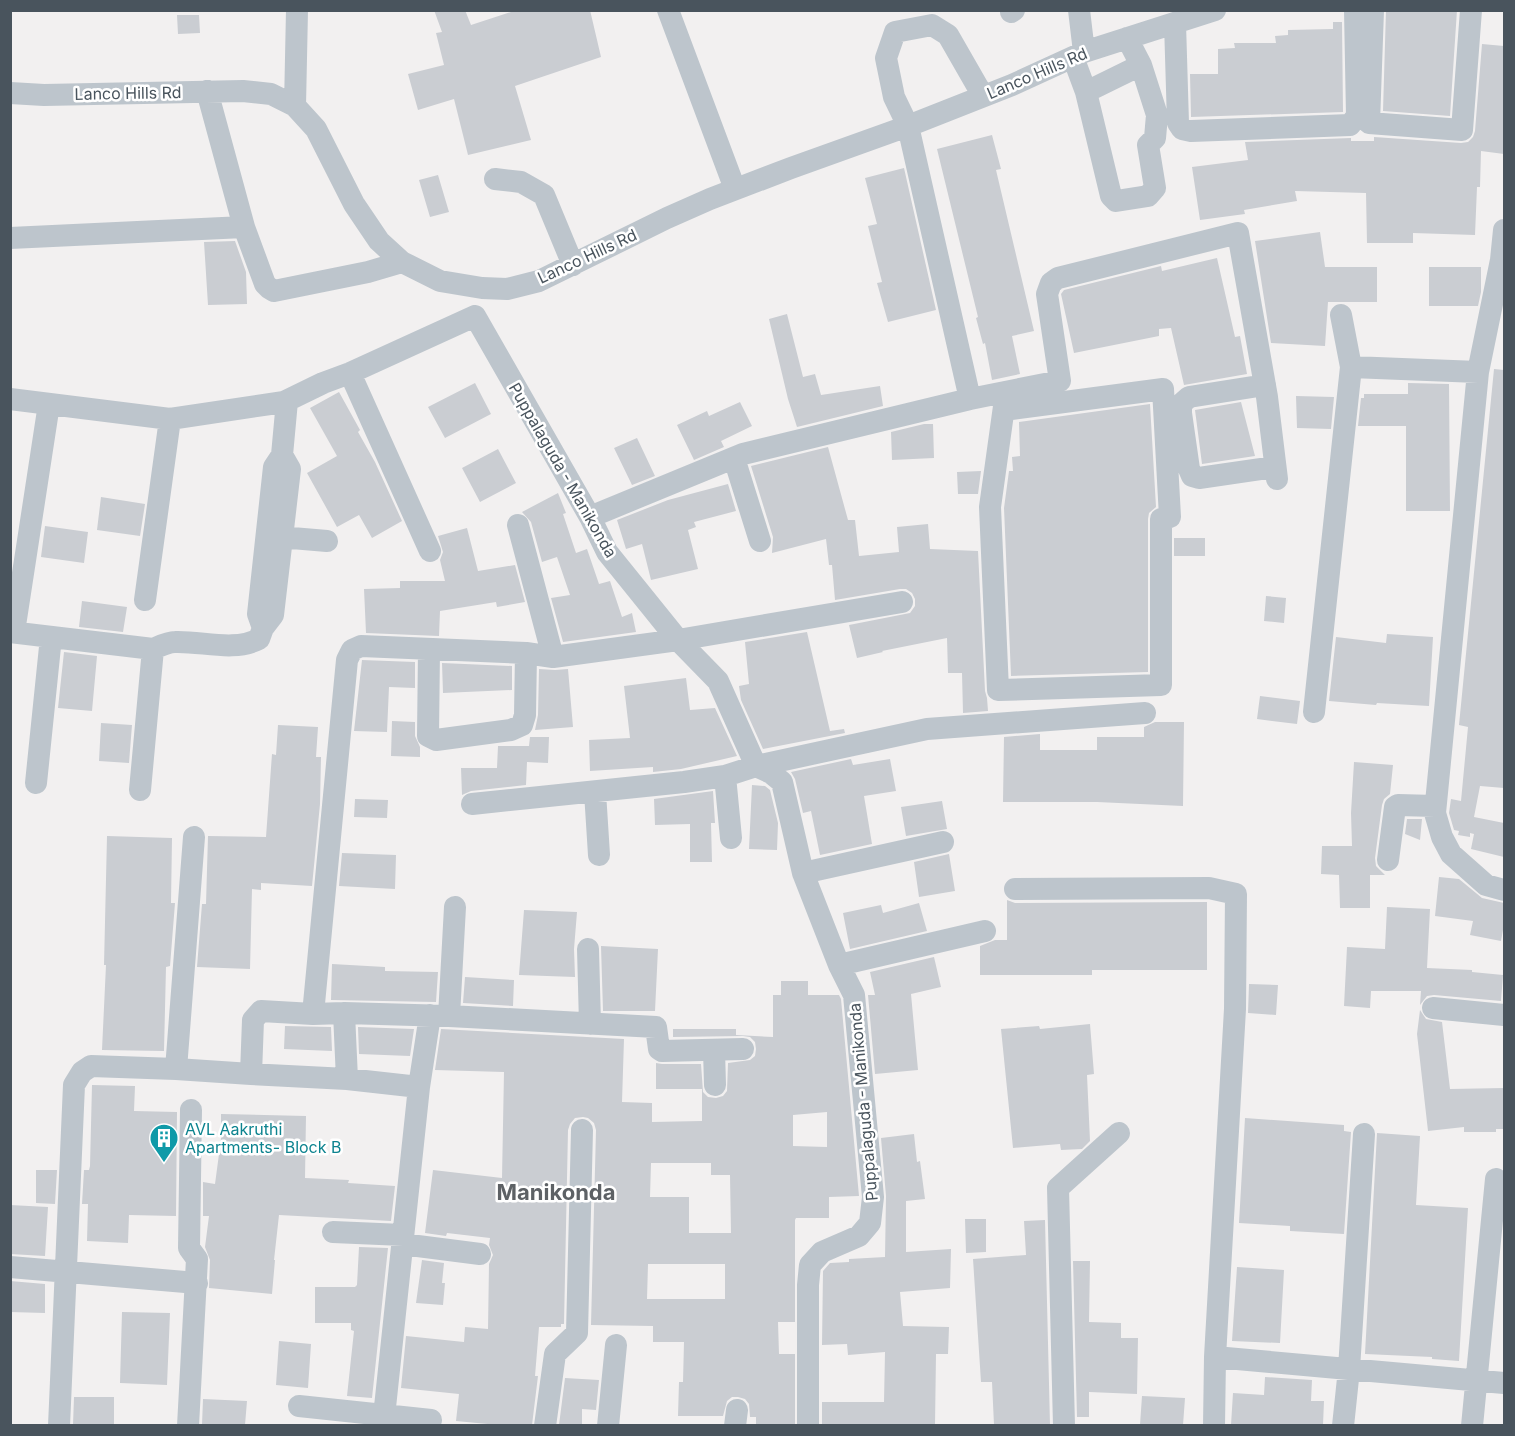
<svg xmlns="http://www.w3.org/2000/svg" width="1515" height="1436" viewBox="0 0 1515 1436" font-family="Inter,sans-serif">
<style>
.building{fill:#cacdd2;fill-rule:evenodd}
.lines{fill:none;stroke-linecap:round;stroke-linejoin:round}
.minor{stroke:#bdc5cc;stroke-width:22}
.labels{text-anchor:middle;stroke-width:5;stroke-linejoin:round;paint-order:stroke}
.street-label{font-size:16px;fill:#49545d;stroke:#fff}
.culture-label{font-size:16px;fill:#0d838f;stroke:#fff;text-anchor:start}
.district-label{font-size:22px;font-weight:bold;fill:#5d6165;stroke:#fff}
</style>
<rect width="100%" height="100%" fill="#f2f0f0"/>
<!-- building -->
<path class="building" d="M 434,10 L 465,10 L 471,25 L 517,10 L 590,10 L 601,57 L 515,86 L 531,140 L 468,155 L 454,99 L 418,110 L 408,74 L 444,65 L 436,33 L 442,32 Z
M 1386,10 L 1457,10 L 1450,116 L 1383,111 Z
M 177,15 L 199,15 L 200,33 L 178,34 Z
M 1333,22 L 1342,22 L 1343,112 L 1191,117 L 1190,74 L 1218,74 L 1218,49 L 1235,48 L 1234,43 L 1276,43 L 1275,36 L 1288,35 L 1288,30 L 1333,29 Z
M 1482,44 L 1504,46 L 1504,154 L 1481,151 L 1480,187 L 1477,187 L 1475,235 L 1413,233 L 1413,243 L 1367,243 L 1366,193 L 1295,191 L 1297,201 L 1244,210 L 1245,214 L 1200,220 L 1192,167 L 1248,160 L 1245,142 L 1351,138 L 1351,141 L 1374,141 L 1374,137 L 1461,143 L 1468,142 L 1473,137 L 1475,131 Z
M 992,135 L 1001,169 L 996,170 L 1034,331 L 1012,336 L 1020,374 L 992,380 L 985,343 L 983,344 L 976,318 L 978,317 L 937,149 Z
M 904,168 L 936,310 L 888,322 L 877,283 L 882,282 L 868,226 L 877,224 L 865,178 Z
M 438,175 L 449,212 L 430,217 L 419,180 Z
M 1320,232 L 1325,267 L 1377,267 L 1377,302 L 1328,302 L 1325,346 L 1271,343 L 1255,241 Z
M 235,241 L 246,272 L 247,304 L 208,305 L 204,242 Z
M 1217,258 L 1235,337 L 1240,336 L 1247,374 L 1184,385 L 1171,328 L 1159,329 L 1159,336 L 1074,353 L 1061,294 L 1064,290 L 1161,266 L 1162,271 Z
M 1429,267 L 1481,267 L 1481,292 L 1478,306 L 1429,306 Z
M 787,314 L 803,377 L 815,374 L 821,395 L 880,386 L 883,406 L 797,427 L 788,399 L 769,319 Z
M 1494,369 L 1504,370 L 1504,788 L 1480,786 L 1474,817 L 1504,823 L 1504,857 L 1471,849 L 1474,834 L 1470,833 L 1470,837 L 1458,835 L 1459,831 L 1454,830 L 1449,813 L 1451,799 L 1461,801 L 1468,727 L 1459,725 Z
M 475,383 L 491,414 L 445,438 L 428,407 Z
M 1408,383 L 1449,384 L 1450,511 L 1406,511 L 1406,426 L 1358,426 L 1361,398 L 1364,398 L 1364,394 L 1408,394 Z
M 339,392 L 360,430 L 358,432 L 375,462 L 402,521 L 372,538 L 359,515 L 337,527 L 307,473 L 337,456 L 310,408 Z
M 1296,396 L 1334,397 L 1331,429 L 1297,428 Z
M 740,402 L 752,426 L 721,441 L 724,447 L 694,460 L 677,425 L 707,411 L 709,416 Z
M 1241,402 L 1255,456 L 1202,464 L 1195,410 Z
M 1150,404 L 1156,507 L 1149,513 L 1148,519 L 1148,672 L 1011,676 L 1004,508 L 1009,471 L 1013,471 L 1012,457 L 1020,456 L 1019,422 Z
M 924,424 L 933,424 L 934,458 L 892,460 L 891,432 Z
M 637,438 L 655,476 L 632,485 L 614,448 Z
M 828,447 L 848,520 L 855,520 L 859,556 L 899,552 L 897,527 L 928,524 L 930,549 L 978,551 L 985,691 L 987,698 L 988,711 L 963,713 L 962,673 L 948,673 L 947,638 L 882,651 L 883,652 L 857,658 L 849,625 L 910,613 L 915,606 L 915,599 L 912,593 L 906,589 L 900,589 L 835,600 L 832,565 L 829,565 L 826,539 L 772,553 L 773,537 L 751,466 Z
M 498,449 L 516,483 L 480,502 L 462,468 Z
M 981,471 L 978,494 L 958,494 L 957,472 Z
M 728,484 L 736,511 L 694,522 L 696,527 L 688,530 L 698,569 L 651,580 L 642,544 L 626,549 L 617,520 L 668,500 Z
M 558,493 L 566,513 L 563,514 L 576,553 L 587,549 L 599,584 L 610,581 L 622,617 L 632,613 L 636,632 L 563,642 L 551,598 L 570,595 L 557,557 L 542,562 L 531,522 L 522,512 Z
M 101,497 L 145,504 L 140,536 L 97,530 Z
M 45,526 L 88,532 L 84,563 L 41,557 Z
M 467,528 L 478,571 L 515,565 L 525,602 L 497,607 L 496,602 L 440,611 L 439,636 L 366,633 L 364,589 L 400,588 L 400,581 L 445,581 L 440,560 L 443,552 L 438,536 Z
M 1174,538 L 1205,538 L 1205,556 L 1174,556 Z
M 1266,596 L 1286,598 L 1284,623 L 1264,621 Z
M 82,601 L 127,607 L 123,632 L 79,627 Z
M 807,632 L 830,731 L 844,729 L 845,733 L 763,749 L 741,700 L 739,686 L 749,684 L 745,642 Z
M 1387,634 L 1433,637 L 1429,706 L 1377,703 L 1376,705 L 1329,701 L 1336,637 L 1386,643 Z
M 64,652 L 97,656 L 92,711 L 58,708 Z
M 362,660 L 415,662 L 415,688 L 389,687 L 387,732 L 354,731 Z
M 442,663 L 512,666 L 512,690 L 443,693 Z
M 539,669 L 555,670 L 568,669 L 573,727 L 535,730 L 538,715 Z
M 686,678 L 690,710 L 715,708 L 737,756 L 681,769 L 653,772 L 653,767 L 590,771 L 589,740 L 630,738 L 624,686 Z
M 1260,696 L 1300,701 L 1297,724 L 1257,719 Z
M 392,721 L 415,722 L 415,736 L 420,747 L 420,757 L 391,756 Z
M 1155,722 L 1184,722 L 1183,806 L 1097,802 L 1003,802 L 1004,737 L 1040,734 L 1040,750 L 1097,750 L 1097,737 L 1144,737 L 1144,727 Z
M 101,723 L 132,725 L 129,763 L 99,761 Z
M 278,725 L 318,727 L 316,757 L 321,757 L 320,804 L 312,886 L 261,883 L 261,890 L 252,889 L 250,969 L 197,967 L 202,904 L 206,904 L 208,836 L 266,837 L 272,754 L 276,755 Z
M 530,737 L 549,737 L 548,763 L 527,762 L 526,785 L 471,791 L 462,795 L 461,768 L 497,768 L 498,746 L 529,746 Z
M 851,759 L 853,765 L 890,759 L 896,791 L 864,796 L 872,844 L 820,855 L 811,811 L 803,813 L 795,779 L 791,772 Z
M 1354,762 L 1393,765 L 1390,794 L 1384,799 L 1382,805 L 1375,858 L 1376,866 L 1385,875 L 1370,875 L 1370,908 L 1340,908 L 1339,875 L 1321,874 L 1322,846 L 1352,846 L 1351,813 Z
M 752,785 L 765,786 L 770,790 L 778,823 L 777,850 L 749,849 Z
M 713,791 L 715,823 L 711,823 L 712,862 L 690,862 L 690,824 L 655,825 L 654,799 Z
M 355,799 L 388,800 L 387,818 L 354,817 Z
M 942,801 L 947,829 L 906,836 L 901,807 Z
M 1407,819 L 1422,819 L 1420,840 L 1405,834 Z
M 107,836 L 172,838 L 171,903 L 175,903 L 170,966 L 166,967 L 164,1051 L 102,1050 L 106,965 L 104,965 Z
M 342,853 L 396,855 L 395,889 L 339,886 Z
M 949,854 L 955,891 L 919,897 L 914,862 Z
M 1439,877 L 1459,879 L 1482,898 L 1504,903 L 1504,924 L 1501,941 L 1470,935 L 1473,921 L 1435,916 Z
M 1007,900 L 1015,903 L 1207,902 L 1207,970 L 1092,970 L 1092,975 L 980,975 L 980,946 L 995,940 L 1007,940 Z
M 919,903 L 927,931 L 850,949 L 843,913 L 881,905 L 883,913 Z
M 1387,907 L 1430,909 L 1427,968 L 1472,970 L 1472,972 L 1503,975 L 1501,1001 L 1434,995 L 1427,996 L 1420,1005 L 1421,991 L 1371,991 L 1370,1008 L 1344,1006 L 1347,947 L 1385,949 Z
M 524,910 L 577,912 L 574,949 L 575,977 L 519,975 Z
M 601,946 L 658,949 L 655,1011 L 603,1011 Z
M 934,957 L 941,987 L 911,994 L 918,1070 L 875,1074 L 868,995 L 875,995 L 870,972 Z
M 332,964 L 385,967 L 385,971 L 438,972 L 436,1002 L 331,1000 Z
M 465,977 L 514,980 L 513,1006 L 463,1003 Z
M 781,981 L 808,981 L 808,995 L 839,995 L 841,999 L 859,1196 L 829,1197 L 829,1218 L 796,1218 L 795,1220 L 795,1322 L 778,1322 L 779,1354 L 795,1354 L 795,1425 L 756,1425 L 756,1417 L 750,1417 L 749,1404 L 745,1399 L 738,1397 L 732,1397 L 727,1401 L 723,1416 L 678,1416 L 679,1382 L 683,1382 L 684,1342 L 653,1342 L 653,1326 L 591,1325 L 596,1130 L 594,1123 L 588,1118 L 583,1117 L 575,1118 L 570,1124 L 568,1130 L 564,1324 L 561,1324 L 561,1327 L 539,1327 L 535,1376 L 538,1376 L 532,1425 L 498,1425 L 456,1421 L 459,1394 L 401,1388 L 406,1336 L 464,1342 L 465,1327 L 488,1329 L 489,1264 L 493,1255 L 489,1245 L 490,1238 L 447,1233 L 446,1236 L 425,1233 L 433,1170 L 502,1178 L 504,1072 L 435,1070 L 441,1029 L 624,1039 L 622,1102 L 652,1103 L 652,1122 L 702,1121 L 702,1089 L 656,1089 L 656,1063 L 662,1064 L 701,1064 L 703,1092 L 708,1097 L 716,1098 L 723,1096 L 727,1091 L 728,1063 L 750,1060 L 755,1056 L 756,1049 L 755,1042 L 750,1037 L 743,1036 L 673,1037 L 673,1029 L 736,1029 L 736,1035 L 773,1037 L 773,995 L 781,995 ZM 827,1112 L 827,1147 L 793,1146 L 793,1115 ZM 651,1163 L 711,1163 L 711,1175 L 730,1175 L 731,1233 L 689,1233 L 689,1197 L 650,1197 ZM 648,1264 L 725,1264 L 725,1299 L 647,1299 Z
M 1249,984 L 1278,985 L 1276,1015 L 1248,1013 Z
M 1420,1010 L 1426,1019 L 1442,1022 L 1450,1089 L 1504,1088 L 1504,1129 L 1496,1129 L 1496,1132 L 1464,1132 L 1464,1127 L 1428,1131 L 1417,1034 Z
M 1090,1024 L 1094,1074 L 1087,1075 L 1090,1141 L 1082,1149 L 1061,1150 L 1060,1144 L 1013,1148 L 1001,1029 L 1039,1026 L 1040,1029 Z
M 285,1026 L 331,1027 L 332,1051 L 284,1049 Z
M 358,1027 L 414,1029 L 410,1056 L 359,1054 Z
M 92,1085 L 135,1086 L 134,1111 L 177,1112 L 176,1216 L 129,1215 L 128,1243 L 87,1241 L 88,1204 L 82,1204 L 84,1170 L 89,1170 L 90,1166 Z
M 221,1114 L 306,1116 L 305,1178 L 349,1180 L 348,1183 L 395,1186 L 391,1221 L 279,1215 L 274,1260 L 275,1260 L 272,1294 L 209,1288 L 210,1260 L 205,1247 L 209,1216 L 203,1216 L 203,1182 L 215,1184 L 221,1139 Z
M 1245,1118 L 1344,1125 L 1344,1131 L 1351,1132 L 1344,1234 L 1290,1231 L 1290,1226 L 1239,1223 Z
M 1377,1133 L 1420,1136 L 1416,1205 L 1468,1208 L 1459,1361 L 1432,1359 L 1432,1357 L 1365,1354 Z
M 914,1134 L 917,1162 L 920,1161 L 925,1199 L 906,1201 L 906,1252 L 951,1249 L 950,1288 L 900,1292 L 903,1326 L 949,1327 L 948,1354 L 936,1354 L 935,1425 L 822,1425 L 822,1402 L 884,1402 L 885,1352 L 848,1355 L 847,1344 L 822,1345 L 823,1271 L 830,1263 L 849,1262 L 849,1259 L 885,1257 L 886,1196 L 881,1138 Z
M 36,1170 L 57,1170 L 55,1204 L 36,1203 Z
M 10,1205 L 48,1207 L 45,1256 L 10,1254 Z
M 965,1219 L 986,1219 L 986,1252 L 966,1253 Z
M 1045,1220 L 1050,1425 L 994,1425 L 992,1382 L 981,1382 L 973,1259 L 1026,1255 L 1024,1221 Z
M 359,1247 L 388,1248 L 372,1398 L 347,1396 L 354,1331 L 351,1330 L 351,1323 L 315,1323 L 315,1287 L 355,1287 L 357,1285 Z
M 422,1260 L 444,1263 L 442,1283 L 445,1283 L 443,1305 L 416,1303 Z
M 1073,1261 L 1090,1261 L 1089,1322 L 1121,1323 L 1121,1338 L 1138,1338 L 1137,1394 L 1089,1392 L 1089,1417 L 1077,1417 Z
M 1237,1267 L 1284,1270 L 1280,1343 L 1232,1341 Z
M 10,1281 L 45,1284 L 45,1313 L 10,1312 Z
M 122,1312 L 170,1313 L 167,1385 L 120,1383 Z
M 279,1341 L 311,1344 L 308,1388 L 276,1385 Z
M 1265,1377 L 1312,1380 L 1311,1401 L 1324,1401 L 1323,1425 L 1231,1425 L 1233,1393 L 1264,1395 Z
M 565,1378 L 599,1380 L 596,1410 L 582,1409 L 582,1425 L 559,1425 Z
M 1142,1396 L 1185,1398 L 1183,1425 L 1140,1425 Z
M 74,1397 L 114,1397 L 114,1425 L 73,1425 Z
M 203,1399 L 247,1401 L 245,1425 L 202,1425 Z"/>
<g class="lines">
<!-- minor -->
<path class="minor" d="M 668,10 L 735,189
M 1079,10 L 1084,52
M 1373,10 L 1369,123 L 1462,130 L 1471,10
M 1011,12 L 1014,10
M 1175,23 L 1178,123 L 1182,129 L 1191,131 L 1350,125 L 1357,116 L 1355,10
M 1073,57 L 1086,92 L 1111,196 L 1116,201 L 1148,196 L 1155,188 L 1148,145 L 1155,138 L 1157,115 L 1141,65 L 1127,38
M 1086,92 L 1141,65
M 10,93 L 44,95 L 243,91 L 271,94 L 295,106 L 316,129 L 354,204 L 379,241 L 402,262 L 440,281 L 482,288 L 507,289 L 539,281 L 667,218 L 710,199 L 791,168 L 908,126 L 1012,85 L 1084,52 L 1215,10
M 983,96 L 948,35 L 932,25 L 895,32 L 886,58 L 894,97 L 908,126 L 970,399 L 1060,381 L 1047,294 L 1051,283 L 1058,278 L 1238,233 L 1267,397 L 1277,479
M 295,106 L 297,10
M 495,179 L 521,182 L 544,195 L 573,265
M 244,227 L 265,284 L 269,288 L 274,291 L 368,272 L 402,262
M 1504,230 L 1501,260 L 1478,372 L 1435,813 L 1442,837 L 1451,854 L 1486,885 L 1504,890
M 10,238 L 244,227 L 207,91
M 475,316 L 590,517 L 607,552 L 678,640 L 718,681 L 756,766 L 771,773 L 782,782 L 803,873 L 839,965 L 854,995 L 873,1197 L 870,1223 L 859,1236 L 822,1252 L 810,1265 L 808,1285 L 808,1426
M 1351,367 L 1478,372
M 350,373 L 430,551
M 1265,385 L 1189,397 L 1181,404 L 1181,413 L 1189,469 L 1192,476 L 1199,478 L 1275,467
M 10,399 L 170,419 L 284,402 L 323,383 L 350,373 L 475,316
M 1004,410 L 1163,389 L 1170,517 L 1161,519 L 1161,685 L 998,690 L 990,507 L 1006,392
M 282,455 L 290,469 L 273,615 L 263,628 L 258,614 L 274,467 Z
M 282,455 L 287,401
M 734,458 L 760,541
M 590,517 L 743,454 L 970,399
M 518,525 L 553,657
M 268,536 L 327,541
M 145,600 L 170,419
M 10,632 L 153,649
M 14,632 L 49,404
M 429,649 L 428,736 L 436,740 L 511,730 L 522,725 L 525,715 L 526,653
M 1314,712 L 1351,367 L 1341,315
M 725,776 L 731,838
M 36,783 L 51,637
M 140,790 L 153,649 C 160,646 168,642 175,642 C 203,641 233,652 259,639 L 263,628
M 595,792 L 599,855
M 472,804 L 684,782 L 725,776 L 756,766 L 927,729 L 1145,713
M 1388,860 L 1395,807 L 1398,805 L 1435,806
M 803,873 L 943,842
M 1015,889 L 1209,888 L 1236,894 L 1235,1009 L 1215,1357 L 1214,1426
M 588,949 L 590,1024
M 839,965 L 985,931
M 1433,1008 L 1504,1015
M 344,1013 L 347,1079
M 313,1014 L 347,660 L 352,650 L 361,646 L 526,653 L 553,657 L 678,640 L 902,602
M 449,1016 L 455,907
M 714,1050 L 715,1085
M 176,1069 L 251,1074 L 253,1020 L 261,1011 L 313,1014 L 344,1013 L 449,1016 L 656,1027 L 659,1049 L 662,1051 L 743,1049
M 251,1074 L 347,1079 L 419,1087
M 333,1232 L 403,1235
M 402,1244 L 480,1254
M 10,1267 L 197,1283
M 1215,1357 L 1504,1383
M 299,1406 L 431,1420
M 59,1426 L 74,1085 L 82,1072 L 91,1066 L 176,1069 L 194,837
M 188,1426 L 197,1259 L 189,1248 L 191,1110
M 383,1426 L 419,1087 L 430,1015
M 545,1426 L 555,1354 L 577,1333 L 582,1130
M 608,1426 L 616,1345
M 735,1426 L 737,1410
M 1064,1426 L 1058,1188 L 1119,1133
M 1343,1426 L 1349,1369 L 1364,1134
M 1472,1426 L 1496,1179"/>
</g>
<!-- icons -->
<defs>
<g id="building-pin" transform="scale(1.5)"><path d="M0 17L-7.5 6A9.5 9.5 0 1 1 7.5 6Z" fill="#0f9aa8" stroke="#fff"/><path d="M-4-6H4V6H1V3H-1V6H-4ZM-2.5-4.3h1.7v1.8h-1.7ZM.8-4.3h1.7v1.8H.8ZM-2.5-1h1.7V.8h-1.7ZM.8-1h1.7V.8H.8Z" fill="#fff"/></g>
</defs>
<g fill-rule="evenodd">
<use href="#building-pin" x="164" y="1138"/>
</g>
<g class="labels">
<!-- street labels -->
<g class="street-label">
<text transform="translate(1037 73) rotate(-23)" y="6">Lanco Hills Rd</text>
<text transform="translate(128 93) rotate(-1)" y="6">Lanco Hills Rd</text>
<text transform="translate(587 256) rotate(-25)" y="6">Lanco Hills Rd</text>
<text transform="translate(563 470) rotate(60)" y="6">Puppalaguda - Manikonda</text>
<text transform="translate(863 1102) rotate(-95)" y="6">Puppalaguda - Manikonda</text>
</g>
<!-- culture labels -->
<g class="culture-label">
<text x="185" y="1135">AVL Aakruthi<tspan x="185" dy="18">Apartments- Block B</tspan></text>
</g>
<!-- district labels -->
<g class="district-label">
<text x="556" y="1200">Manikonda</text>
</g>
</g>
<!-- border -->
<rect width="1515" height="1436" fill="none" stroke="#49545d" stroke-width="24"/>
</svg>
